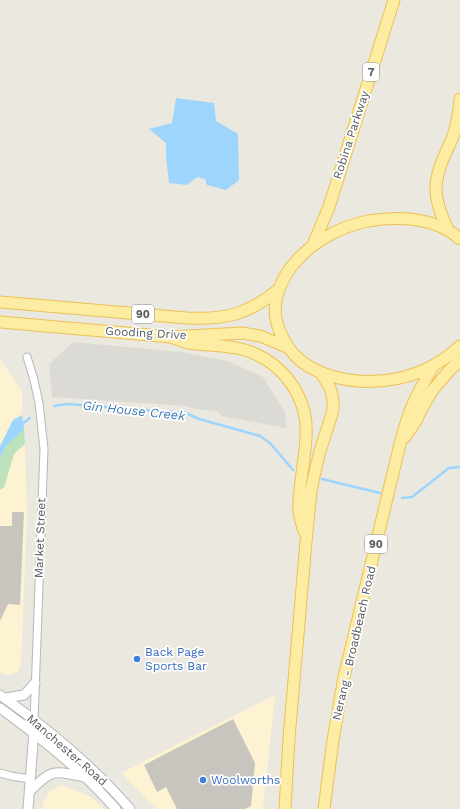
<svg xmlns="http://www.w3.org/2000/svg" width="460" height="809" viewBox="0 0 460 809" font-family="'Work Sans',sans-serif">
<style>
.commercial{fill:#fdf2d2}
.industrial{fill:#dcdad4}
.green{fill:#bce3bb}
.water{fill:#9dd5fd}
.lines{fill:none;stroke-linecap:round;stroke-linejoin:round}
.stream{stroke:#9dd5fd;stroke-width:2.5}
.building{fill:#c8c5be}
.minor-casing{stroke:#b5b7bc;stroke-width:9}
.tertiary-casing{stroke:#b5b7bc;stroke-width:11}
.primary-casing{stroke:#edc056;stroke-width:13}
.minor{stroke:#fff;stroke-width:7}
.tertiary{stroke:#fff;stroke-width:9}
.primary{stroke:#fdeda2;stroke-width:11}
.shop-dot{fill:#3f7fe0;stroke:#fff;stroke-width:1.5}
.labels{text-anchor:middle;stroke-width:3.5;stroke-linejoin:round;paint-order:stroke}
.shield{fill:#fff;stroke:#8a8d90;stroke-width:1}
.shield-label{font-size:11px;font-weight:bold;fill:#585c60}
.street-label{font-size:12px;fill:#585c60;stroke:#fff}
.shop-label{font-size:12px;fill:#366cbe;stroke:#fff;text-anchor:start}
.water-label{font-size:13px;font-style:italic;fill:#3f7ab5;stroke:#fff}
</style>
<rect width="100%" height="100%" fill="#ebe8df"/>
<!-- commercial -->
<path class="commercial" d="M 0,359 L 22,391 L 22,415 L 13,420 L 0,446 Z
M 25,444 L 27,517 L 21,664 L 18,671 L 11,675 L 3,674 L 0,672 L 0,490 L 4,487 L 14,454 Z
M 275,695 L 263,809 L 156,809 L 121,773 Z
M 61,785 L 90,796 L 104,809 L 43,809 L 42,804 L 49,792 Z"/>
<!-- industrial -->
<path class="industrial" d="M 73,342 L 180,352 L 228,361 L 263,377 L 285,412 L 286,428 L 222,416 L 217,411 L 195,409 L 186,406 L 52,397 L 49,364 Z"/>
<!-- green -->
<path class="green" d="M 24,429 L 25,444 L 14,454 L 4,487 L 0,490 L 0,457 L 7,445 Z"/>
<!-- water -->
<path class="water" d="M 176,98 L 214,103 L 216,121 L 238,134 L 239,180 L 226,190 L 207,185 L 205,179 L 197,177 L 187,185 L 169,183 L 166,157 L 166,143 L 149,129 L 172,123 Z
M 22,415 L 24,429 L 7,445 L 0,457 L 0,446 L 13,420 Z"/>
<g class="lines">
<!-- stream -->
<path class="stream" d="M 54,406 L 67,404 L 186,413 L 199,419 L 260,436 L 270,443 L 293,470
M 21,425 L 30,418
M 322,479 L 380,493
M 402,498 L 412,497 L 449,468 L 460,467"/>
</g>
<!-- building -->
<path class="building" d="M 12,512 L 24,512 L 20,605 L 8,604 L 0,621 L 0,526 L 12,526 Z
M 233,719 L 255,763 L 251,806 L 245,809 L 177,809 L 166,787 L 157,792 L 144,765 Z"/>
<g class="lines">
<!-- minor casing -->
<g class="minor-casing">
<path id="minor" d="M 27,357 L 34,380 L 39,403 L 44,449 L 34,721
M 0,773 L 11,776 L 30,779"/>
</g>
<!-- tertiary casing -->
<g class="tertiary-casing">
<path id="tertiary" d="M 0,695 C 47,728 92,765 130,809
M 5,698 L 24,695 L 35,683
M 0,708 C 29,729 57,751 84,776 C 95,786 106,798 116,809
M 29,792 C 53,769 52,770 84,777
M 28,809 L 34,730"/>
</g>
<!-- primary casing -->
<g class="primary-casing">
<path id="primary" d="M 448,230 C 442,217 436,203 436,189 C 436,171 445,155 452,139 C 457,126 459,113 460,99
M 460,239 C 436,217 398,216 368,221 C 343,226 317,239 299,258 C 288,269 281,281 277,296 C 273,313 276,325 284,340 C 293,358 311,370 331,376 C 376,389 425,379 460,346
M 313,245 L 329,207 L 394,0
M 0,302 L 187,318 C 226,320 249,314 279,289
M 0,322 L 171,337 L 242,333 L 260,336 L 270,340 L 289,348
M 171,337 C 177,339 183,342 188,343 C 208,346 229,344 248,351 C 285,364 309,399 306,438 C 305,462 298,487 299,511 C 300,518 302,525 304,531
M 405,437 L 416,421 L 421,410 L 432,391 L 448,372 L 460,360
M 285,809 L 289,738 L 306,542 L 311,491 L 314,476 L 320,451 L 331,417 L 333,409 L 333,402 L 332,395 L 330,388 L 321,373
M 324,809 L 333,740 L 344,677 L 400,444 C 404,430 407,416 414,402 C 419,390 427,378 433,366"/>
</g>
<!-- minor -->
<use href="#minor" class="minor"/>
<!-- tertiary -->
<use href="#tertiary" class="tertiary"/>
<!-- primary -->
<use href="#primary" class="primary"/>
</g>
<!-- markers -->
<g class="shop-dot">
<circle cx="137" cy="659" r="4"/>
<circle cx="203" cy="780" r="4"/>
</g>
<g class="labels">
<!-- shield labels -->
<g class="shield">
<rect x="363" y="63" width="16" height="18" rx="3"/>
<rect x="132" y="305" width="22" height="18" rx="3"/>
<rect x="365" y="535" width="22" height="18" rx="3"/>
</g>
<g class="shield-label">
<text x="371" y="76">7</text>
<text x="143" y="318">90</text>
<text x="376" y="548">90</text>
</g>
<!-- street labels -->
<g class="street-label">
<text transform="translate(351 135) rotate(-72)" y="4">Robina Parkway</text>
<text transform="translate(146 333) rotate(3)" y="4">Gooding Drive</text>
<text transform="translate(40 538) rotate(-88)" y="4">Market Street</text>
<text transform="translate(354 643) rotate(-77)" y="4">Nerang - Broadbeach Road</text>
<text transform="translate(67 750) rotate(41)" y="4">Manchester Road</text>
</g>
<!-- shop labels -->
<g class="shop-label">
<text x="145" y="656">Back Page<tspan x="145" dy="14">Sports Bar</tspan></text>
<text x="211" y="784">Woolworths</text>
</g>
<!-- water labels -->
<g class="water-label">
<text transform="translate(134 410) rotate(6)" y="5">Gin House Creek</text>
</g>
</g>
</svg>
